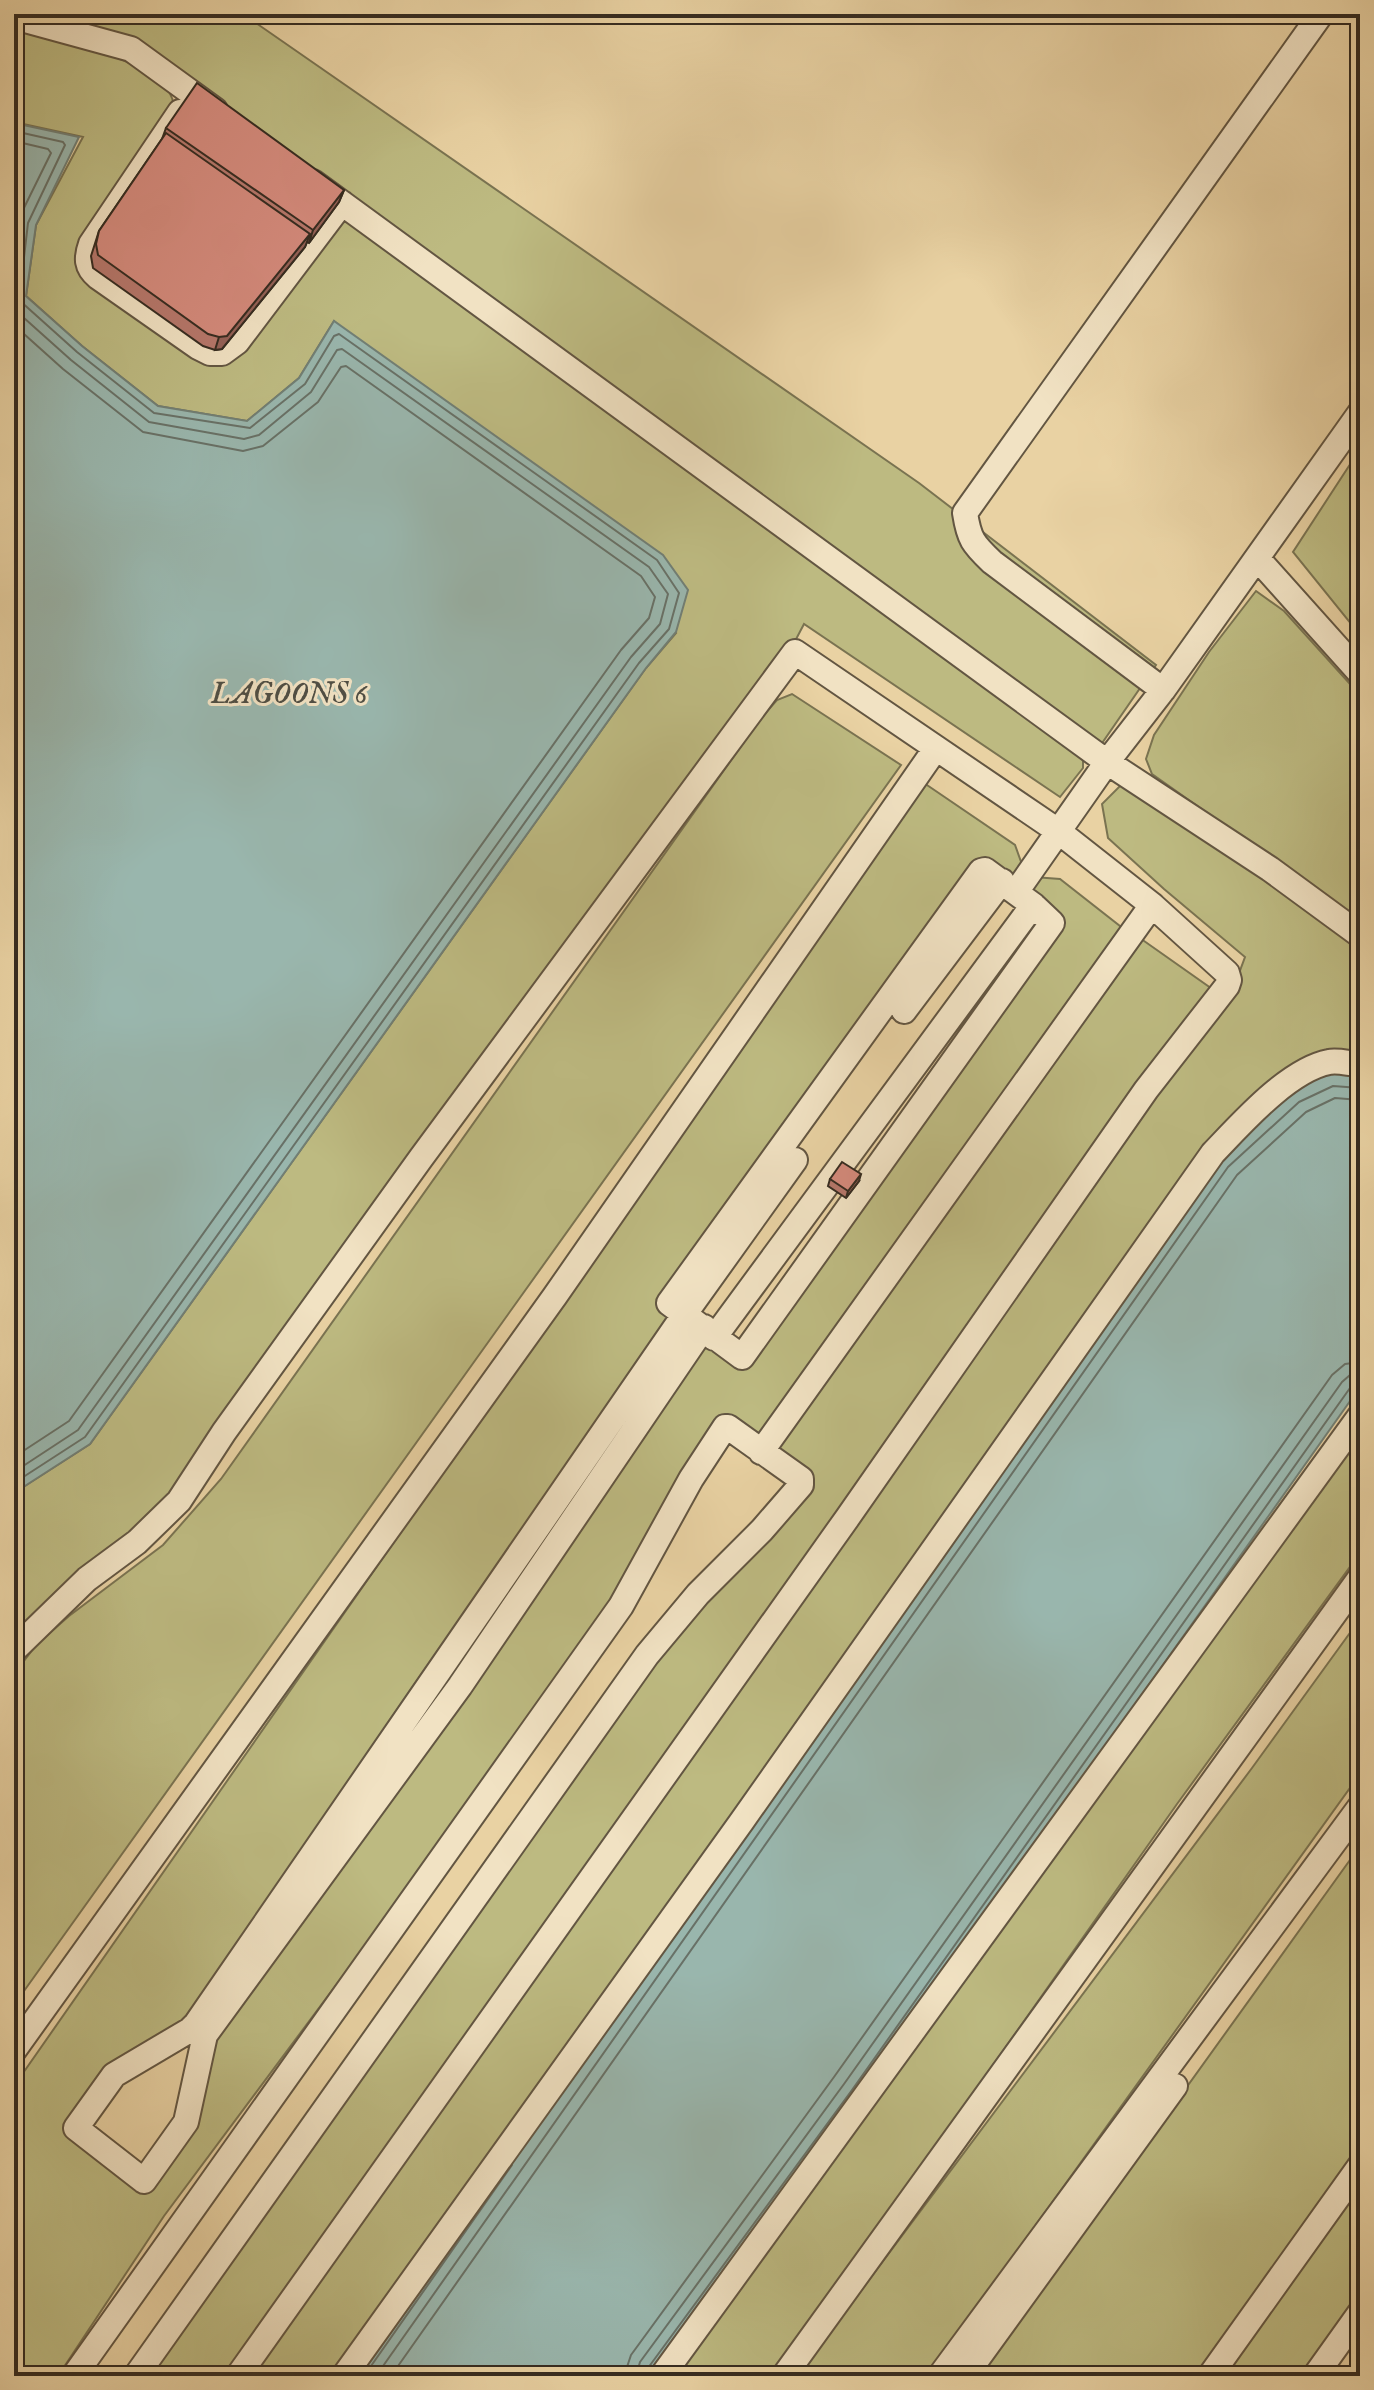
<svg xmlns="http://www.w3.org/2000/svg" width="1374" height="2390" viewBox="0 0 1374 2390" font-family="'IM FELL English',serif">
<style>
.green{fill:#bdba81;stroke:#7a7351;stroke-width:2}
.water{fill:#99b6ad;stroke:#717f75;stroke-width:2}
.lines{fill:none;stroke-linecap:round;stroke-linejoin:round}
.shore{stroke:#687167;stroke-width:2}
.lane-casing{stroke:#635642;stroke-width:28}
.lane{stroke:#f1e2c3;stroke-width:24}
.wall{fill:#b6776b;stroke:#362c21;stroke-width:2}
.shaded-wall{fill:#946157;stroke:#362c21;stroke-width:2}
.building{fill:#d48a7c;stroke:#362c21;stroke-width:2}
.labels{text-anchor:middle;stroke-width:6;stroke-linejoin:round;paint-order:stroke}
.water-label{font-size:30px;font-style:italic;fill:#4f4e44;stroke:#f1e2c3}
</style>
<rect width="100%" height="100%" fill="#e9d2a3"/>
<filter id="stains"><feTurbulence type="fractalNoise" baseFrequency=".0025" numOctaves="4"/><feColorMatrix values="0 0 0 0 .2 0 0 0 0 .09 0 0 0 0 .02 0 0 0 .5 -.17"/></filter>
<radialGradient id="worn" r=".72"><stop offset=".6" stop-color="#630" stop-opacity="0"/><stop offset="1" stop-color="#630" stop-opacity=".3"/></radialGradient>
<!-- green -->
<path class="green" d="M 38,14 L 243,14 L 919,483 L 1156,665 L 1100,746 L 194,86 Z
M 14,27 C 50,37 159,60 172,98 C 174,103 173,112 173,117 L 331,227 L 345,221 L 355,222 L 1083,757 L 1083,768 L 1060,797 L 804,624 L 793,645 L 171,1497 L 14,1640 L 14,1493 L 90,1444 L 646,668 L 676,633 L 334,321 L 299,378 L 247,421 L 158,406 L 82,346 L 26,296 L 36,225 L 83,137 L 14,122 Z
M 1360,449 L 1360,635 L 1293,552 Z
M 1256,591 L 1284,611 L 1360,695 L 1360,921 L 1152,774 L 1146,759 L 1154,735 L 1209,652 Z
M 792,694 L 901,765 L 14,2005 L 14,1674 L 37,1644 L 69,1616 L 163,1545 L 221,1479 L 761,718 L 777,700 Z
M 1124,782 L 1360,940 L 1360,1056 L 1031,1399 L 931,1532 L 620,1982 L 337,2376 L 243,2376 L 1006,1302 L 1232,992 L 1245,957 L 1164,889 L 1108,838 L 1102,804 Z
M 924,783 L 1015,845 L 1024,870 L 1015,884 L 982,860 L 673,1315 L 418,1679 L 187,2018 L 71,2131 L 145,2185 L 190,2123 L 206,2038 L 704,1332 L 743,1361 L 1061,925 L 1025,891 L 1034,877 L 1060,879 L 1125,930 L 761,1448 L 729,1423 L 648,1549 L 465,1812 L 164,2216 L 58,2376 L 14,2376 L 14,2086 Z
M 1137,936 L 1215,991 L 234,2376 L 140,2376 L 639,1681 L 811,1479 L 770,1449 Z
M 1360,1429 L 1360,1553 L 1177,1804 L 774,2376 L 670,2376 Z
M 1360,1619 L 1360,1774 L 964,2325 L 925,2376 L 797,2376 L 1252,1768 Z
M 1360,1846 L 1360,2153 L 1199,2376 L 979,2376 Z
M 1360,2180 L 1360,2292 L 1300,2376 L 1221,2376 Z"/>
<!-- water -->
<path class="water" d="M 14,123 L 79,137 L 36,225 L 26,296 L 82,346 L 158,406 L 247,421 L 299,378 L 334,321 L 663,555 L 688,590 L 676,632 L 646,668 L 90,1444 L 14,1493 Z
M 1330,1067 L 1360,1070 L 1360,1387 L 858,2095 L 652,2376 L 354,2376 L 1215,1155 L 1289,1087 Z"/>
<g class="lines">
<!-- shore -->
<path class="shore" d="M 14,131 L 63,142 L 65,145 L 28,223 L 19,300 L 77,352 L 154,413 L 250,428 L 305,384 L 334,336 L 339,334 L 657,560 L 679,593 L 669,629 L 639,663 L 85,1437 L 14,1483
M 14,141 L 48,149 L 51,153 L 19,218 L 14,250
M 14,309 L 71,360 L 149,422 L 244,439 L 259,435 L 311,392 L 337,350 L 342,349 L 649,567 L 668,594 L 660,624 L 631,657 L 78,1430 L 14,1472
M 14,325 L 63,369 L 143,432 L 243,451 L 263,446 L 318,402 L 341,367 L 346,366 L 641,576 L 655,597 L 649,618 L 621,650 L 69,1421 L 14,1457
M 364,2376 L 512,2165
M 376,2376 L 1228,1167 L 1299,1102 L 1333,1086 L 1360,1088
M 391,2376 L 1237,1175 L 1306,1112 L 1335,1098 L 1360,1100
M 624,2376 L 631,2355 L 834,2077 L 1332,1375 L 1345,1364 L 1360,1362
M 636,2376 L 640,2362 L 844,2084 L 1342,1382 L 1350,1375 L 1360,1374
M 647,2376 L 648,2368 L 852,2090 L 1350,1388 L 1360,1384"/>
<!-- lane casing -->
<g class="lane-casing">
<path id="lane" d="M 14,17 L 131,49 L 215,110
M 180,112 L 91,244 C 86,258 86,267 98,277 L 198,347 L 210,353 L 222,353 L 237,342 L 342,203
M 313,182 L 1107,762 L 1270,869 L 1360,935
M 1257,558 L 1360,673
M 1163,690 L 992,562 C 973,544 969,539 965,513 L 1321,14
M 985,870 L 1033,905 L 1052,923 L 742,1357 L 669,1303 L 981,871 Z
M 1016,892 L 1107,762 L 1163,690 L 1360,413
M 904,1011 L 1002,881
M 704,1327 L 460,1686 L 205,2035 L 186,2122 L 144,2181 L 76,2128 L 114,2075 L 190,2030 L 196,2024 L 684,1315 L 795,1160
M 714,1338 L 1033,905
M 761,1452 L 1152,905
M 14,1650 L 87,1579 L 137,1542 L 179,1501 L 224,1432 L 421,1158 L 795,652 L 1058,831 L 1152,905 L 1227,973 L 1229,980 L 1227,986 L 1146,1090 L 848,1517 L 238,2376
M 14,2050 L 555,1296 L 936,748
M 74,2376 L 621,1606 L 691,1479 L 725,1427 L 728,1427 L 801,1479 L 801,1485 L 762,1530 L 698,1594 L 647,1655 L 136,2376
M 344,2376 L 742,1821 L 1213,1153 C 1241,1124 1288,1070 1329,1062 C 1338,1060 1351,1064 1360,1064
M 662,2376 L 1360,1416
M 784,2376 L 1360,1578
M 940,2376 L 1360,1807
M 965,2376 L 1175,2086
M 1210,2376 L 1360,2166
M 1315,2376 L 1360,2313"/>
</g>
<!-- lane -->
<use href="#lane" class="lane"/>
</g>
<!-- wall -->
<path class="wall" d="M 166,128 L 344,190 L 339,202 L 309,243 L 307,242 L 305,247 L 222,349 L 215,350 L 203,346 L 93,268 L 91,256 L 99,231 L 162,139 Z
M 830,1179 L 859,1181 L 846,1198 L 828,1186 Z"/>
<!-- shaded-wall -->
<path class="shaded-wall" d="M 344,190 L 339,202 L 309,243 L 313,230 Z
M 310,234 L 305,247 L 222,349 L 215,350 L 219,337 Z
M 861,1174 L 859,1181 L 846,1198 L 848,1191 Z"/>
<!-- building -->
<path class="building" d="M 197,83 L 344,190 L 313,230 L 166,128 Z
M 166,133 L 310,234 L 227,336 L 219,337 L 208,334 L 98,255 L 96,244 L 99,231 Z
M 842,1162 L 861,1174 L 848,1191 L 830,1179 Z"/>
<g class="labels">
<!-- water labels -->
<g class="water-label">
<text x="289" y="703">LAGOONS 6</text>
</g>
</g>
<!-- margin -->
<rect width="1374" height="2390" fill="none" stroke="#e9d2a3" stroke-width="48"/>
<rect x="16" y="16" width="1342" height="2358" fill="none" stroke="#362c21" stroke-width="4"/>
<rect x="24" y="24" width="1326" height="2342" fill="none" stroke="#362c21" stroke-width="2"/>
<rect width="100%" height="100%" filter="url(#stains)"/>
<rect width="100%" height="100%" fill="url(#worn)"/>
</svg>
